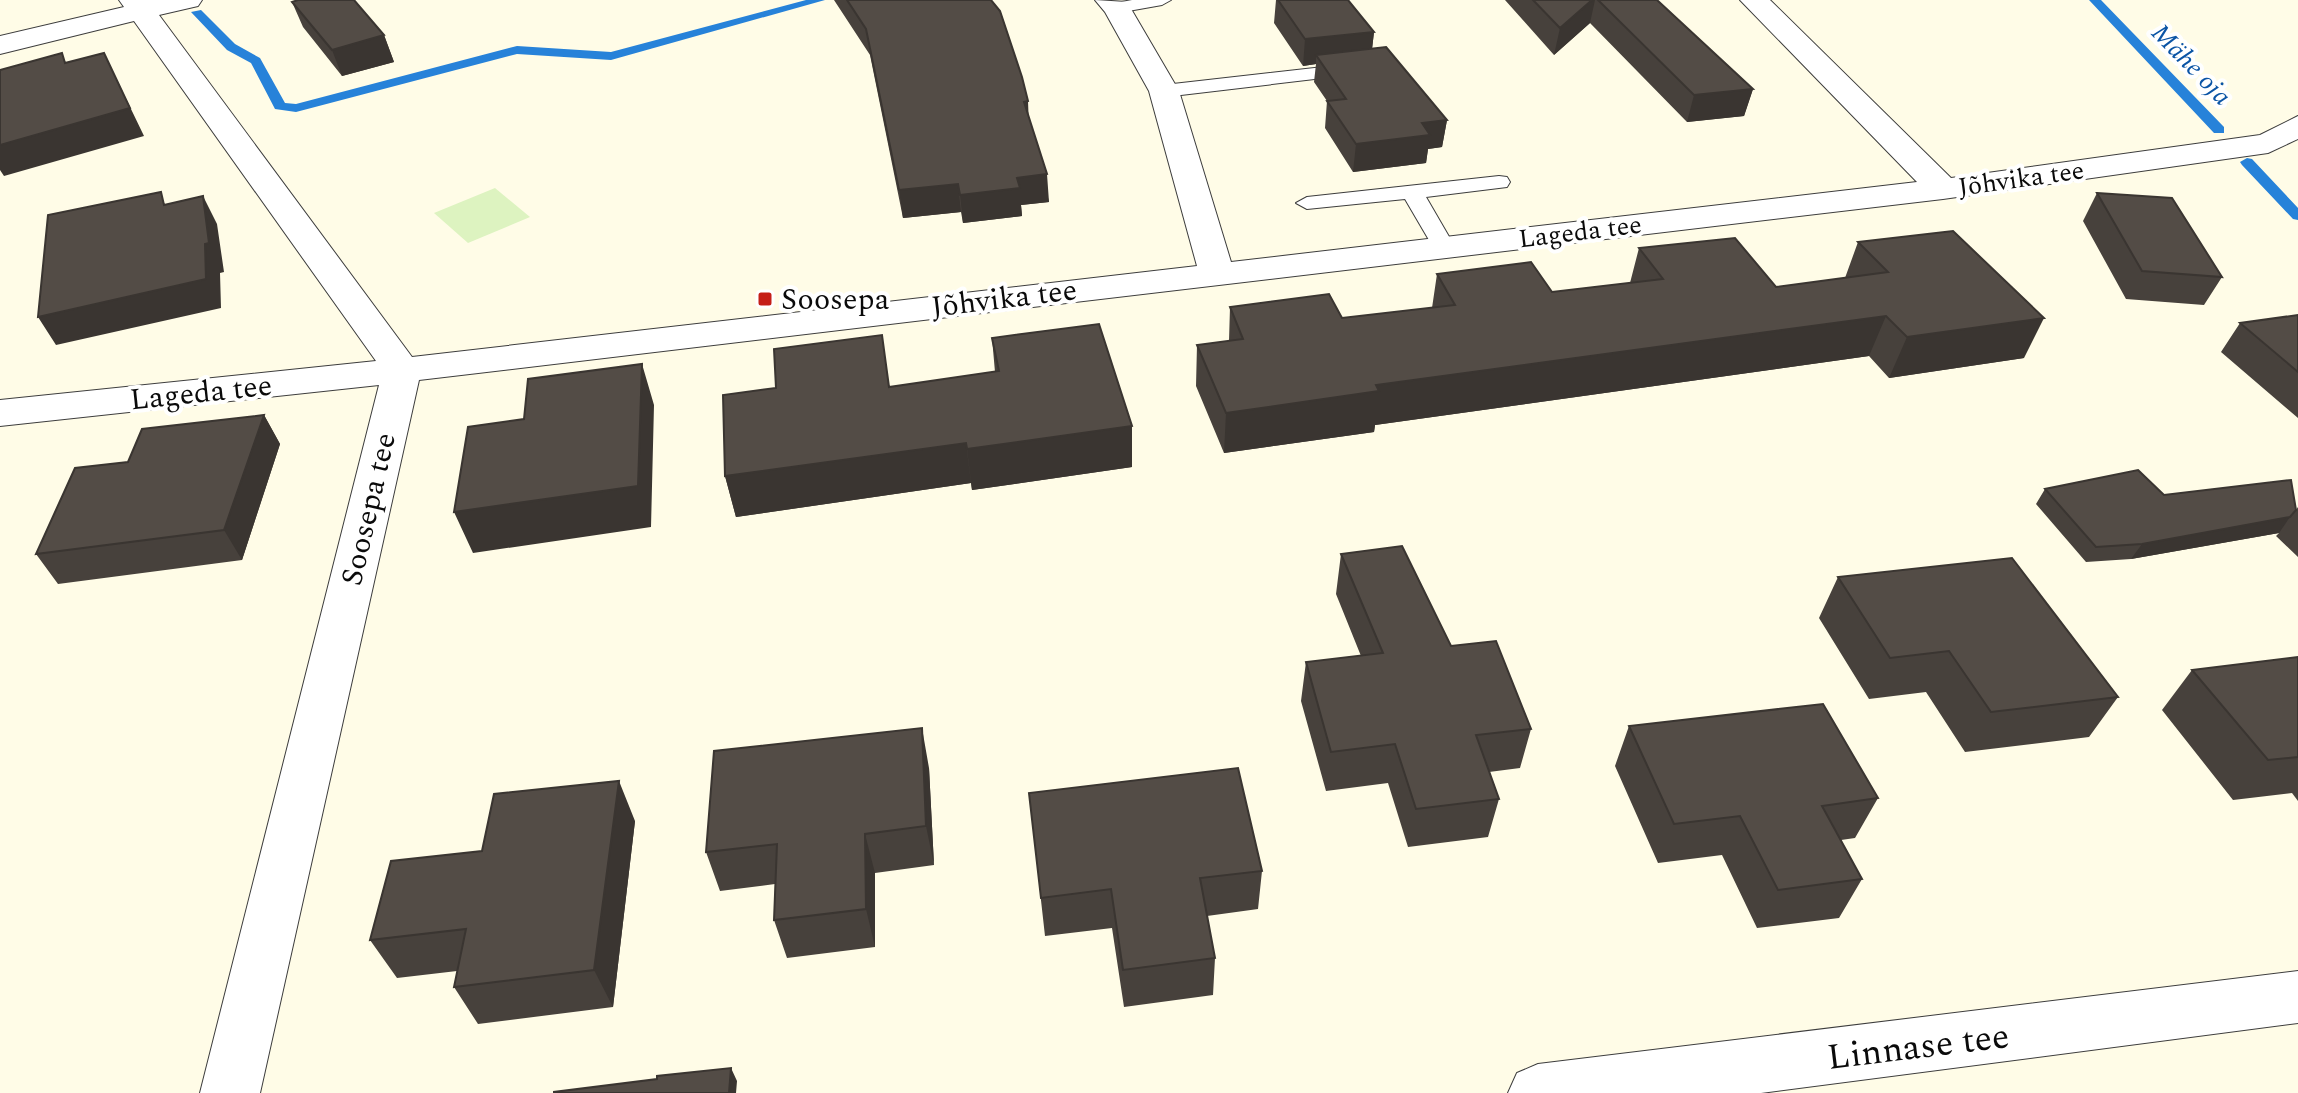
<svg xmlns="http://www.w3.org/2000/svg" width="2298" height="1093" viewBox="0 0 2298 1093" font-family="Spectral,serif">
<style>
.pitch{fill:#ddf3c0}
.lines{fill:none;stroke-linecap:round;stroke-linejoin:round}
.stream{fill:#2782d9;fill-rule:evenodd}
.lane-casing{stroke:#3d3d3d;stroke-width:2}
.street-casing{stroke:#3d3d3d;stroke-width:2}
.lane{fill:#fff;fill-rule:evenodd}
.street{fill:#fff;fill-rule:evenodd}
.wall{fill:#47413c}
.shaded-wall{fill:#3a3531}
.building{fill:#534c46;stroke:#3a3531;stroke-width:2}
.poi-dot{fill:#c51e17;stroke:#fff;stroke-width:3}
.labels{text-anchor:middle;stroke-width:8;stroke-linejoin:round;paint-order:stroke}
.far-water-label{font-size:26px;font-style:italic;fill:#0a54a5;stroke:#fff}
.far-street-label{font-size:26px;fill:#0a0a0a;stroke:#fff}
.street-label{font-size:30px;fill:#0a0a0a;stroke:#fff}
.poi-label{font-size:30px;fill:#0a0a0a;stroke:#fff;text-anchor:start}
.near-street-label{font-size:36px;fill:#0a0a0a;stroke:#fff}
</style>
<rect width="100%" height="100%" fill="#fffce7"/>
<!-- pitch -->
<path class="pitch" d="M 495,188 L 530,217 L 468,243 L 434,213 Z"/>
<g class="lines">
<!-- stream -->
<path class="stream" d="M 806,0 L 825,0 L 611,60 L 517,54 L 296,112 L 275,109 L 251,63 L 227,50 L 191,12 L 201,10 L 235,44 L 260,58 L 285,103 L 296,104 L 517,46 L 611,52 Z
M 2089,0 L 2101,0 L 2224,127 L 2224,133 L 2214,133 Z
M 2247,158 L 2252,159 L 2298,208 L 2298,220 L 2293,219 L 2242,165 L 2240,162 Z"/>
<!-- lane casing -->
<g class="lane-casing">
<path id="lane" d="M 1132,0 L 1171,0 L 1162,5 L 1117,13 L 1108,8 L 1111,4 Z
M 1350,64 L 1360,70 L 1357,74 L 1164,97 L 1154,91 L 1164,85 Z
M 1499,176 L 1507,177 L 1510,182 L 1507,187 L 1426,197 L 1455,247 L 1444,254 L 1436,252 L 1405,199 L 1307,209 L 1296,203 L 1307,197 Z"/>
</g>
<!-- street casing -->
<g class="street-casing">
<path id="street" d="M 119,0 L 202,0 L 198,6 L 159,15 L 412,357 L 1197,266 L 1149,91 L 1105,12 L 1095,0 L 1127,2 L 1179,91 L 1231,262 L 1917,182 L 1740,0 L 1770,0 L 1951,178 L 2260,135 L 2298,116 L 2298,139 L 2268,153 L 1943,199 L 419,380 L 260,1093 L 200,1093 L 379,385 L 0,426 L 0,400 L 376,361 L 134,21 L 0,54 L 0,36 L 124,7 Z
M 2298,971 L 2298,1023 L 1761,1093 L 1508,1093 L 1517,1073 L 1538,1064 Z"/>
</g>
<!-- lane -->
<use href="#lane" class="lane"/>
<!-- street -->
<use href="#street" class="street"/>
</g>
<!-- wall -->
<path class="wall" d="M 834,0 L 991,0 L 1029,117 L 1049,202 L 1021,205 L 1022,216 L 963,223 L 961,212 L 903,218 L 870,55 Z
M 1276,0 L 1348,0 L 1374,32 L 1372,49 L 1447,120 L 1442,147 L 1428,149 L 1426,163 L 1353,172 L 1325,128 L 1327,101 L 1314,82 L 1316,64 L 1303,66 L 1274,23 Z
M 1505,0 L 1657,0 L 1753,89 L 1744,116 L 1687,122 L 1590,23 L 1554,55 Z
M 292,2 L 384,35 L 394,62 L 342,76 L 303,27 Z
M 2097,193 L 2222,277 L 2204,305 L 2126,299 L 2083,221 Z
M 1858,242 L 2024,358 L 1889,378 L 1869,356 L 1375,425 L 1374,432 L 1224,453 L 1196,386 L 1197,345 L 1229,341 L 1230,307 L 1342,318 L 1432,308 L 1437,274 L 1552,292 L 1630,283 L 1639,248 L 1776,287 L 1845,278 Z
M 2298,315 L 2298,418 L 2221,352 L 2240,323 Z
M 992,338 L 1132,467 L 972,490 L 971,483 L 736,517 L 725,476 L 776,388 L 890,387 L 995,372 Z
M 264,415 L 280,444 L 242,560 L 58,584 L 36,554 L 128,462 Z
M 2045,489 L 2164,495 L 2296,510 L 2298,507 L 2298,557 L 2276,536 L 2279,533 L 2131,559 L 2086,562 L 2036,504 Z
M 1341,554 L 1451,646 L 1531,729 L 1520,768 L 1489,772 L 1499,799 L 1488,837 L 1408,847 L 1388,783 L 1326,791 L 1301,701 L 1306,662 L 1361,656 L 1336,594 Z
M 1838,577 L 2118,697 L 2089,737 L 1965,752 L 1926,692 L 1869,699 L 1819,618 Z
M 2298,657 L 2298,801 L 2292,793 L 2233,800 L 2162,710 L 2192,670 Z
M 1629,726 L 1878,798 L 1855,838 L 1841,840 L 1862,879 L 1839,918 L 1757,928 L 1722,855 L 1658,863 L 1615,766 Z
M 929,768 L 934,865 L 875,873 L 875,947 L 787,958 L 774,920 L 775,884 L 720,891 L 706,852 Z
M 1029,793 L 1262,871 L 1258,909 L 1207,916 L 1215,958 L 1213,995 L 1124,1007 L 1112,928 L 1045,936 Z
M 635,821 L 613,1007 L 478,1024 L 454,987 L 457,971 L 397,978 L 370,940 L 482,851 Z"/>
<!-- shaded-wall -->
<path class="shaded-wall" d="M 1592,0 L 1595,0 L 1590,23 L 1554,55 L 1560,28 Z
M 1374,32 L 1371,58 L 1316,55 L 1316,64 L 1303,66 L 1305,39 Z
M 384,35 L 394,62 L 342,76 L 332,50 Z
M 104,53 L 144,136 L 4,176 L 0,170 L 0,145 Z
M 1753,89 L 1744,116 L 1687,122 L 1694,95 Z
M 1028,101 L 1029,128 L 1024,102 Z
M 1447,120 L 1442,147 L 1428,149 L 1426,163 L 1353,172 L 1356,144 L 1422,123 Z
M 1047,174 L 1049,202 L 1021,205 L 1022,216 L 963,223 L 960,195 L 1017,178 Z
M 958,184 L 961,212 L 903,218 L 899,190 Z
M 203,196 L 217,224 L 224,272 L 220,273 L 221,308 L 56,345 L 38,317 Z
M 1886,316 L 1869,356 L 1375,425 L 1374,432 L 1224,453 L 1226,413 L 1376,385 Z
M 2044,318 L 2024,358 L 1889,378 L 1907,337 Z
M 642,364 L 654,405 L 651,527 L 473,553 L 454,512 Z
M 264,415 L 280,444 L 242,560 L 224,530 Z
M 1132,426 L 1132,467 L 972,490 L 967,449 Z
M 966,443 L 971,483 L 736,517 L 725,476 Z
M 2290,517 L 2279,533 L 2131,559 L 2142,544 Z
M 922,728 L 929,768 L 934,865 L 926,826 Z
M 619,781 L 635,821 L 613,1007 L 594,970 Z
M 865,834 L 875,873 L 875,947 L 866,909 Z
M 731,1068 L 737,1081 L 736,1093 L 729,1093 Z"/>
<!-- building -->
<path class="building" d="M 298,0 L 354,0 L 384,35 L 332,50 L 292,2 Z
M 847,0 L 991,0 L 1000,11 L 1022,77 L 1028,101 L 1024,102 L 1047,174 L 1017,178 L 1020,188 L 960,195 L 958,184 L 899,190 L 866,29 Z
M 1278,0 L 1348,0 L 1374,32 L 1305,39 Z
M 1533,0 L 1592,0 L 1560,28 Z
M 1598,0 L 1657,0 L 1753,89 L 1694,95 Z
M 1386,47 L 1447,120 L 1422,123 L 1430,135 L 1356,144 L 1327,101 L 1346,99 L 1316,55 Z
M 62,53 L 65,63 L 104,53 L 130,108 L 0,145 L 0,70 Z
M 161,192 L 164,205 L 203,196 L 209,243 L 205,244 L 206,279 L 38,317 L 48,215 Z
M 2097,193 L 2172,198 L 2222,277 L 2142,271 Z
M 1953,231 L 2044,318 L 1907,337 L 1886,316 L 1376,385 L 1379,391 L 1226,413 L 1197,345 L 1243,339 L 1230,307 L 1329,294 L 1342,318 L 1455,305 L 1437,274 L 1531,262 L 1552,292 L 1663,279 L 1639,248 L 1735,238 L 1776,287 L 1888,272 L 1858,242 Z
M 2298,315 L 2298,372 L 2240,323 Z
M 1099,324 L 1132,426 L 967,449 L 966,443 L 725,476 L 723,395 L 776,388 L 774,349 L 882,335 L 889,387 L 999,371 L 992,338 Z
M 642,364 L 638,486 L 454,512 L 468,427 L 524,419 L 528,379 Z
M 264,415 L 224,530 L 36,554 L 75,468 L 128,462 L 142,429 Z
M 2138,470 L 2164,495 L 2291,480 L 2296,510 L 2290,517 L 2142,544 L 2096,547 L 2045,489 Z
M 1402,546 L 1451,646 L 1496,641 L 1531,729 L 1476,735 L 1499,799 L 1416,809 L 1395,744 L 1331,752 L 1306,662 L 1383,653 L 1341,554 Z
M 2012,558 L 2118,697 L 1991,712 L 1949,651 L 1890,658 L 1838,577 Z
M 2298,657 L 2298,757 L 2268,760 L 2192,670 Z
M 1823,704 L 1878,798 L 1822,806 L 1862,879 L 1778,890 L 1740,816 L 1674,824 L 1629,726 Z
M 922,728 L 926,826 L 865,834 L 866,909 L 774,920 L 777,844 L 706,852 L 714,751 Z
M 1238,768 L 1262,871 L 1200,878 L 1215,958 L 1123,970 L 1111,889 L 1041,898 L 1029,793 Z
M 619,781 L 594,970 L 454,987 L 466,929 L 370,940 L 391,861 L 482,851 L 494,794 Z
M 731,1068 L 729,1093 L 554,1093 L 554,1092 L 657,1079 L 657,1076 Z"/>
<!-- markers -->
<rect class="poi-dot" x="757" y="291" width="16" height="16" rx="4"/>
<g class="labels">
<!-- far-water labels -->
<g class="far-water-label">
<text transform="translate(2192 64) rotate(46)" y="9">Mähe oja</text>
</g>
<!-- far-street labels -->
<g class="far-street-label">
<text transform="translate(2021 178) rotate(-8)" y="9">Jõhvika tee</text>
<text transform="translate(1580 231) rotate(-7)" y="9">Lageda tee</text>
</g>
<!-- street labels -->
<g class="street-label">
<text transform="translate(1004 298) rotate(-7)" y="10">Jõhvika tee</text>
<text transform="translate(201 392) rotate(-6)" y="10">Lageda tee</text>
<text transform="translate(368 509) rotate(-77)" y="10">Soosepa tee</text>
</g>
<!-- poi labels -->
<g class="poi-label">
<text x="781" y="309">Soosepa</text>
</g>
<!-- near-street labels -->
<g class="near-street-label">
<text transform="translate(1918 1045) rotate(-7)" y="13">Linnase tee</text>
</g>
</g>
</svg>
